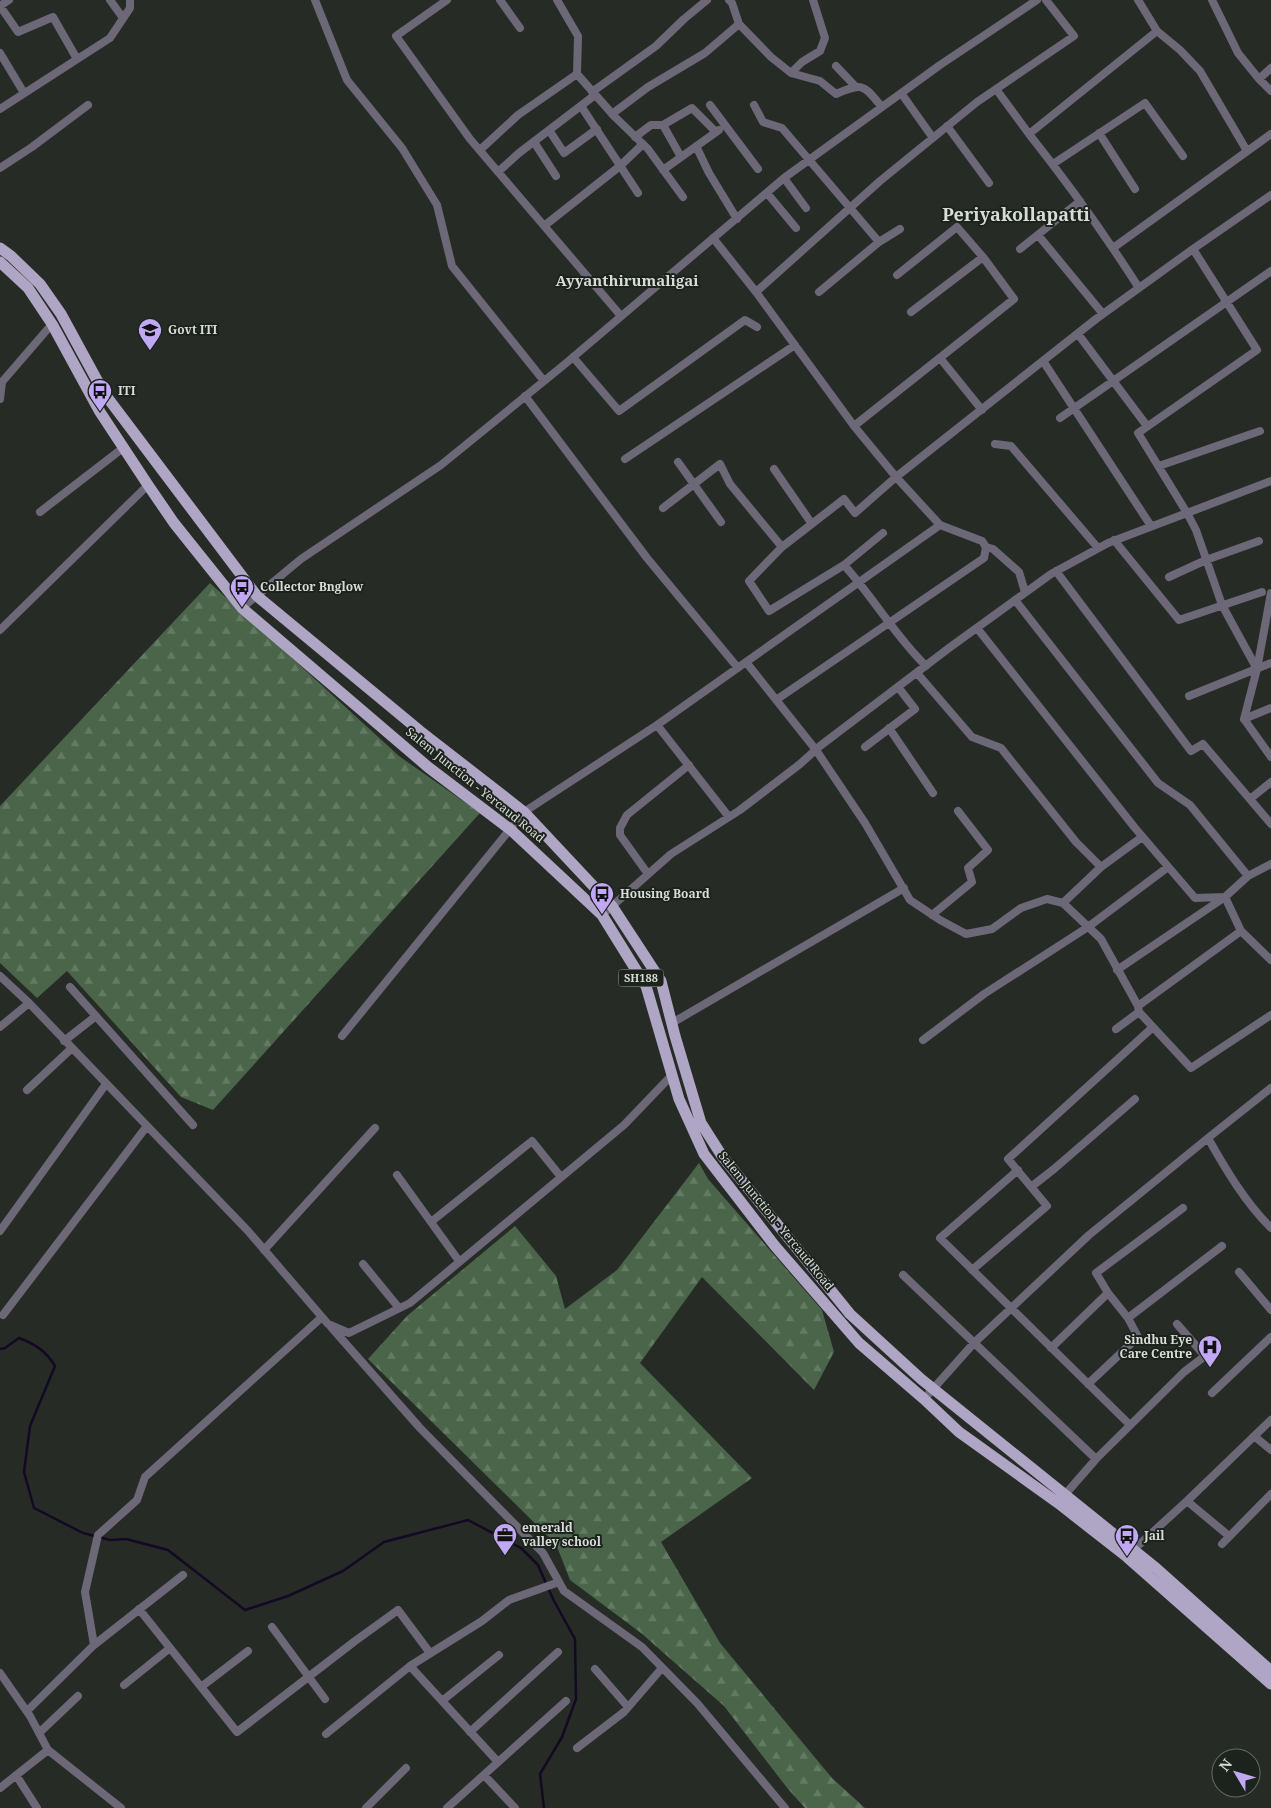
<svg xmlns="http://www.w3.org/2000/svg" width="1271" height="1808" viewBox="0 0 1271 1808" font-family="'Noto Serif',serif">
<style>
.forest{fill:url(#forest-firs)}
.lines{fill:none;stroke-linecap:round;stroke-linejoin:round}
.stream{stroke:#140924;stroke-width:2.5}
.minor{stroke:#6c6877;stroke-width:8}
.primary{stroke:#afa5c4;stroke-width:11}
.labels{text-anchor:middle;stroke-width:4;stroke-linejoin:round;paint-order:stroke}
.shield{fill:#1c221c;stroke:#a0a4a0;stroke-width:1}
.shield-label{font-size:11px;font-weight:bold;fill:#d8dcd8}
.poi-label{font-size:12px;font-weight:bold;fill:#d8dcd8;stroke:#1c221c;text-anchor:start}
.street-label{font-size:12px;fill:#d8dcd8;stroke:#1c221c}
.quarter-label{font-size:15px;font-weight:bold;fill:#d8dcd8;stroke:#1c221c}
.district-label{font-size:18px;font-weight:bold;fill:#d8dcd8;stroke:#1c221c}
</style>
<defs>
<pattern id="forest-firs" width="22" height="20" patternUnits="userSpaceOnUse" patternTransform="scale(1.25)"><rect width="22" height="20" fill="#4a654a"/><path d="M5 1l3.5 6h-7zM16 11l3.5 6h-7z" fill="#637a63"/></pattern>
</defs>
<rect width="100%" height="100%" fill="#262b26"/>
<!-- forest -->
<path class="forest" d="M 210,583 L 399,756 L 480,813 L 213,1110 L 181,1097 L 67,971 L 37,998 L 0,963 L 0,806 Z
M 699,1163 L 708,1179 L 822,1310 L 834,1352 L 814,1390 L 702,1277 L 640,1363 L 752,1478 L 661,1542 L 720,1643 L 832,1778 L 865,1808 L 805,1808 L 788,1789 L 724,1706 L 641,1633 L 570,1580 L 556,1544 L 368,1359 L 407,1316 L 515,1226 L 556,1276 L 565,1309 L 617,1270 Z"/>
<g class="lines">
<!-- stream -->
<path class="stream" d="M 0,1349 L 5,1348 L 19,1338 C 35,1344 46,1351 55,1366 L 30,1426 L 24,1472 L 34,1508 L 83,1533 L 110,1540 L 126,1539 L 168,1550 L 245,1610 L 288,1596 L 343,1571 L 384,1542 L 468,1520 L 521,1548 L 538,1565 L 553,1599 L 575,1639 L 576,1699 L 562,1737 L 540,1774 L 544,1808"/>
<!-- minor -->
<path class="minor" d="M 110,0 L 123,18
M 315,0 L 347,80 L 402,148 L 437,205 L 452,266 L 544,381
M 447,0 L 396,36 L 470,139 L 621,316
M 500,0 L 520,28
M 557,0 L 578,36 L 577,74 L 615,117 L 648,149 L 683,197
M 729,0 L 732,3 L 739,24 L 771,57 L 791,73 L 820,81 L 836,94 C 864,82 863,85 882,107
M 1212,0 L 1238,53 L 1259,79 L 1271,91
M 0,6 L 18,32 L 53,17 L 77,59
M 0,6 L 9,0
M 1157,31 L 1180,50 L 1200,71 L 1247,151
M 0,53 L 24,93
M 836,66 L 855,86
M 791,73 L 802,62 L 820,51 L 825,38 L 813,0
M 1259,79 L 1271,68
M 996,89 L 1029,134 L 1157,31 L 1138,0
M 592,92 L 656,46 L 684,19 L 707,0
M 901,93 L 933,138
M 710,105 L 758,169
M 754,105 L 763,122 L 782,128 L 879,242
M 581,106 L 638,193
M 0,109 L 110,38 L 130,8 L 130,0
M 612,114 L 648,87 L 705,53 L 739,24
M 663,125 L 681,157
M 947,126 L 989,183
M 549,130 L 564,153 L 597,129
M 1099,133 L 1135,189
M 1029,134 C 1068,183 1105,235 1139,288
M 635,137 L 651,125 L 663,125 L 692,108 L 716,132
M 534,142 L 556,176
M 696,146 L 709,173 L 737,219
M 480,150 L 518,115 L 577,74
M 1053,164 L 1145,103 L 1183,156
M 0,168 L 32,147 L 88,105
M 663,170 L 719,130
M 498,172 L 519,153 L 595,95
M 784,178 L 806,208
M 767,193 L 796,228
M 1271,195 L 1193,249 L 1257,350 L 1138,433 L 1187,513 L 1271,481
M 544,226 L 620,166 L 643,144
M 1038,235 L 1103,314
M 713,238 L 756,292
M 1113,248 L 1271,134
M 1020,249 L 1080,201
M 819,292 L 879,242 L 900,229
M 911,312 L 983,257
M 1078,334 L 1147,426
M 573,357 L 619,411 L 745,320 L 757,327
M 940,358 L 982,410
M 1043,361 L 1151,526
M 525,396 L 647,558 L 738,668
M 0,399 L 2,382 L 52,324
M 1060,418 L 1271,271
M 854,426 L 1014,299 L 983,257 L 957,227 L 897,275
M 995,444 L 1011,446 L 1098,548
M 625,459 L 795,345
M 678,462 L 721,522
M 1159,466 L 1260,431
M 774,469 L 812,524
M 663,508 L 720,464 L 730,484 L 782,547 L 749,581 L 769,611 L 844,565 L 883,533
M 40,512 L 123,448
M 940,525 L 982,541 L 986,547 L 993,549 L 1019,572 L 1025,592
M 1114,540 L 1179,620 L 1262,592
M 782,547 L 844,499 L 855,513 L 896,477 L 1096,319 L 1193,249
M 844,565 C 873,597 895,636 926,666
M 1056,571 L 1191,751 L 1203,744 L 1271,824
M 1169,577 L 1206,560 L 1259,541
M 1015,600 L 1158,783 L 1190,805 L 1248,876
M 242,608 L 301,559 L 441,465 L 565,364 L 784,178 L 940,65 L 1037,0
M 977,628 L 1135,828 L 1195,898 L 1225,897 L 1117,970
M 0,630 L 148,485
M 746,662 L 940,525 L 896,477 L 854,426 L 756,292 L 880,181 L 977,102 L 1074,36 L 1046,0
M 1257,669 L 1271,593
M 917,673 L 972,737 L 1001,748 L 1076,842 L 1101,867 L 1142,837
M 1189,696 L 1271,663
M 776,700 L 984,558 L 986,547
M 1244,719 L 1271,757
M 657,725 L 729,817
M 889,728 L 933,793
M 865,747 L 915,709 L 898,687
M 1250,799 L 1271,782
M 648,874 L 620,835 L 620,828 L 627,815 L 689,765
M 1063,903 L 1101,867
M 602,915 L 671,854 L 740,810 L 800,764 L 820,746 L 949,648 L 1051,574 L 1108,543 L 1187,513 L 1196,530 L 1222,605 L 1257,669 L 1244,719 L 1271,708
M 932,915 L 972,882 L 968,868 L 988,850 L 958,811
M 1241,931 L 1225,897 L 1248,876 L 1271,864
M 0,976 L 29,1003 L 248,1231 L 328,1324 L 349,1333 L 410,1303 L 624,1125 L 672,1075
M 70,987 L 193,1125
M 1139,1012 L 1191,1068 L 1271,1015
M 672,1023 L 904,888
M 0,1027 L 29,1003
M 1116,1029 L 1139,1012 L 1138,1006 L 1241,931 L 1271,960
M 342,1036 L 524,812 L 657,725 L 746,662 L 816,750 L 865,823 L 910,900 L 940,920 L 966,934 L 992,929 L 1021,908 L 1047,899 L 1063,903 L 1101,939 L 1138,1006
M 923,1040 L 984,994 L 1088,927 L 1168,867
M 64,1041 L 96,1016
M 27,1090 L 72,1048
M 1208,1138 C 1226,1170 1245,1202 1271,1228
M 1018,1170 L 940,1238 L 1130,1425
M 397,1175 L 459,1261
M 1031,1187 L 1054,1169 L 1135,1099
M 431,1222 L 532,1141 L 561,1177
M 0,1231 L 106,1084
M 264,1250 L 375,1128
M 363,1264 L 399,1308
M 972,1270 L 1047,1206 L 1008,1159 L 1153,1027
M 1239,1272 L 1271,1310
M 903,1275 L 1096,1459 L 1062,1498
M 1108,1293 L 1096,1273 L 1183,1208
M 3,1315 L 147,1126
M 331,1327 L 420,1428 L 543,1553 L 564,1591 L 642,1647 L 697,1703 L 785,1808
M 1051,1348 L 1108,1293 L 1128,1318 L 1222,1246
M 1088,1384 L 1138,1337 L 1128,1318
M 1212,1393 L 1271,1337
M 924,1399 L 974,1343 L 1089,1235 L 1208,1138 L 1271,1088
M 1254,1436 L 1271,1450
M 1096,1459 L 1184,1372 L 1205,1356 L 1177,1324
M 1187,1501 L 1229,1536
M 1222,1544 L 1271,1494
M 1131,1552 L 1187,1501 L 1271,1420
M 183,1575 L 94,1645 L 85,1592 L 98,1535 L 137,1500 L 145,1477 L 322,1317
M 139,1609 L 237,1732 L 355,1641 L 398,1610 L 430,1653
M 272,1627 L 325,1699
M 410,1666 L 498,1762
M 595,1669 L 628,1707
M 0,1673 L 30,1716 L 48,1750 L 121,1808
M 124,1685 L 170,1648
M 201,1687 L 248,1651
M 442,1701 L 499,1655
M 27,1711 L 94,1645
M 470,1732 L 558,1652
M 39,1733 L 78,1696
M 326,1734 L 410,1666 L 482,1621 L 509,1600 L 559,1582
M 577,1748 L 624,1712 L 662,1668
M 16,1775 L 37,1808
M 484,1775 L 515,1808
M 0,1788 L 48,1750
M 366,1808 L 406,1768
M 447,1808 L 566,1701"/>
<!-- primary -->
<path class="primary" d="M 0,248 L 11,256 L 40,284 L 61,314 L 104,393 L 257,596 L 420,731 L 524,812 L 612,906 L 661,981 L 675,1036 L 701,1123 L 722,1156 L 850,1314 L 921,1379 L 1156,1568 L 1271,1671
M 0,262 L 28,288 L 52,324 L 100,412 L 148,485 L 174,523 L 242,608 L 428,767 L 511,830 L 602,915 L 646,986 L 679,1099 L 704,1154 L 775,1246 L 859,1343 L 924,1399 L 959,1432 L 1058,1503 L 1127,1557 L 1271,1684"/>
</g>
<!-- icons -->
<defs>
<g id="university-pin" transform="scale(1.25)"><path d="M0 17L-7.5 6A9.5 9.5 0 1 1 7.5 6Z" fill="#c1a8f3" stroke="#1c221c"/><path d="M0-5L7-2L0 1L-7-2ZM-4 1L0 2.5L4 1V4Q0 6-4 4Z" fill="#111"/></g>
<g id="bus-pin" transform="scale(1.25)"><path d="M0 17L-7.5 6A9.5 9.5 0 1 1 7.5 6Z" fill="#c1a8f3" stroke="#1c221c"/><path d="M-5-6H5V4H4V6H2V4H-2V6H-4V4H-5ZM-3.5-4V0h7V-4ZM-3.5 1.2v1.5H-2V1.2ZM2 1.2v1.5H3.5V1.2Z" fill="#111"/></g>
<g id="hospital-pin" transform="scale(1.25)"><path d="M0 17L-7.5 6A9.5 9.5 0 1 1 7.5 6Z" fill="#c1a8f3" stroke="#1c221c"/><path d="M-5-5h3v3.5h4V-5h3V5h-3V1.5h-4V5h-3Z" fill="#111"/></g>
<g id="office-pin" transform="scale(1.25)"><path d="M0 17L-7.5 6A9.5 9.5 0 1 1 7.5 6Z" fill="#c1a8f3" stroke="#1c221c"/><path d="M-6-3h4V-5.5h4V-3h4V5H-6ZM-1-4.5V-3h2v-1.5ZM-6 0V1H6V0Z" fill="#111"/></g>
</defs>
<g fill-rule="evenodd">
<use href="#university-pin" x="150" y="330"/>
<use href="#bus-pin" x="100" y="391"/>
<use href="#bus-pin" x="242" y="587"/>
<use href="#bus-pin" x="602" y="894"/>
<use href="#hospital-pin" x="1210" y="1347"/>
<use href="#office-pin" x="505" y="1535"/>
<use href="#bus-pin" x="1127" y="1536"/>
</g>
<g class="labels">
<!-- shield labels -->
<rect class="shield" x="618.5" y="969.5" width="45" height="17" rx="4"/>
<g class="shield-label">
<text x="641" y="982">SH188</text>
</g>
<!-- poi labels -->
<g class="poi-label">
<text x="168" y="334">Govt ITI</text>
<text x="118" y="395">ITI</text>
<text x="260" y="591">Collector Bnglow</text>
<text x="620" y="898">Housing Board</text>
<text x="1192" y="1344" text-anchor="end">Sindhu Eye<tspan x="1192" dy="14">Care Centre</tspan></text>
<text x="522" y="1532">emerald<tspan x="522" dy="14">valley school</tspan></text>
<text x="1144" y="1540">Jail</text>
</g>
<!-- street labels -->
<g class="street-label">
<text transform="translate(475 785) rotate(39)" y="4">Salem Junction - Yercaud Road</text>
<text transform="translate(776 1221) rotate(51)" y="4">Salem Junction - Yercaud Road</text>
</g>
<!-- quarter labels -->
<g class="quarter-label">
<text x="627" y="286">Ayyanthirumaligai</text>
</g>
<!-- district labels -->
<g class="district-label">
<text x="1016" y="221">Periyakollapatti</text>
</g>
</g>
<!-- north arrow -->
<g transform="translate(1236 1773) rotate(308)"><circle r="24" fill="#1c221c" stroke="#676c67"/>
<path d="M0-4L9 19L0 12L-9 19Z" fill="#c1a8f3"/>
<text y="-8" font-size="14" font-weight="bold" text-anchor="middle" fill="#d8dcd8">N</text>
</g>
</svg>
